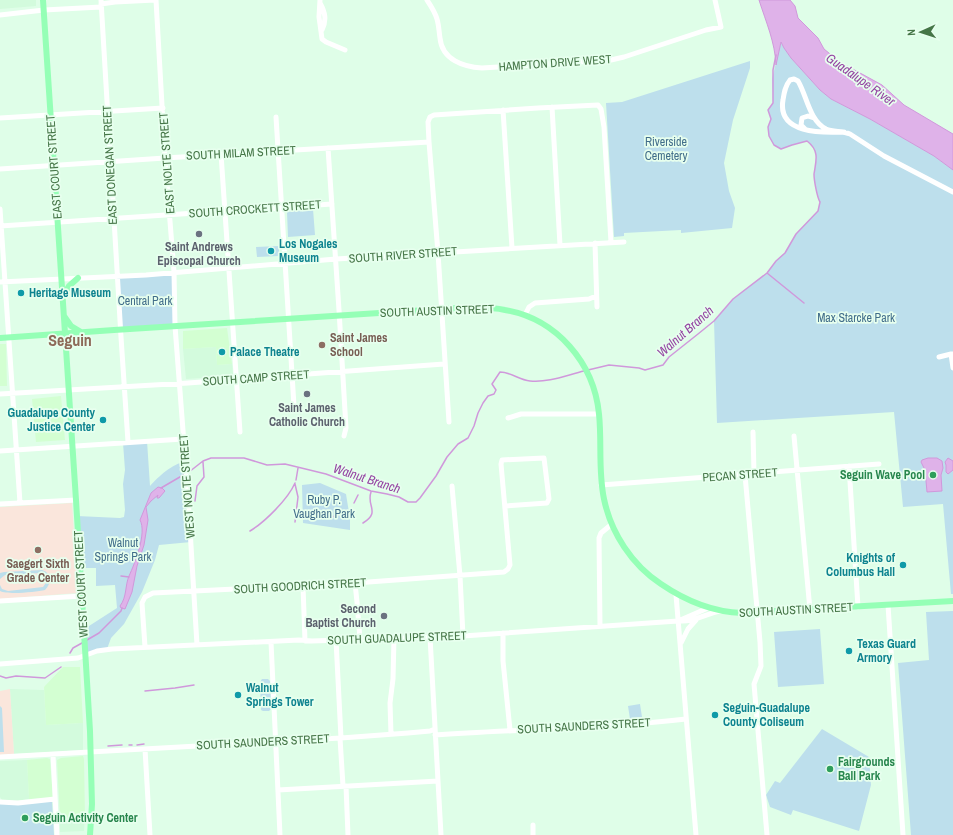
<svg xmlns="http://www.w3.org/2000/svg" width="953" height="835" viewBox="0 0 953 835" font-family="'Archivo Narrow',sans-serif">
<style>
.residential{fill:#d3fbdd}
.commercial{fill:#d3ffd2}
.education{fill:#fae6dc}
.green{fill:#bddfec}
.water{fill:#dfb2e9;stroke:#d098db}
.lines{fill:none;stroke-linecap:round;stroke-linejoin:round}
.stream{stroke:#d098db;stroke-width:1.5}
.minor{stroke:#fff;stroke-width:5}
.major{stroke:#95ffb6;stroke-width:6}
.worship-dot{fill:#6b7280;stroke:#e7ffee;stroke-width:1.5}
.culture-dot{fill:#0f9aa8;stroke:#e7ffee;stroke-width:1.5}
.education-dot{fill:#8d6e63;stroke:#e7ffee;stroke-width:1.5}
.leisure-dot{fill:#2e9e5b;stroke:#e7ffee;stroke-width:1.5}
.labels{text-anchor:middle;stroke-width:3.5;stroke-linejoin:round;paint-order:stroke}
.street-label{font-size:12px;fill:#457647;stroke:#e7ffee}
.park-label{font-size:12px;fill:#416d8a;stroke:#e7ffee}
.culture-label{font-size:12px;font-weight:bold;fill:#0d838f;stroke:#e7ffee;text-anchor:start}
.worship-label{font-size:12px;font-weight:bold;fill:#5b616d;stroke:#e7ffee}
.education-label{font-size:12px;font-weight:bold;fill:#785e54;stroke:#e7ffee;text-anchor:start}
.leisure-label{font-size:12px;font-weight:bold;fill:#27864d;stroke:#e7ffee;text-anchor:start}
.water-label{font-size:13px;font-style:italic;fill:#9444a2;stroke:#e7ffee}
.district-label{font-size:16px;font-weight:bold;fill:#8d6a58;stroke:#e7ffee}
</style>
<rect width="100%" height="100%" fill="#dffee8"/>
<!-- residential -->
<path class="residential" d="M 0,0 L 36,0 L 36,6 L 0,9 Z
M 216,347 L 217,365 L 232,364 L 233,374 L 230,376 L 186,379 L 183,349 Z
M 10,689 L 44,690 L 46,725 L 83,723 L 83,750 L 14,754 Z
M 27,760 L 29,799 L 15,801 L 2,800 L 0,797 L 0,761 Z
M 85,817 L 84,831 L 60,832 L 60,818 Z"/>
<!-- commercial -->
<path class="commercial" d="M 227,328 L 232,364 L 217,365 L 216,347 L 183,349 L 183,331 Z
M 0,344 L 6,344 L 7,386 L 0,386 Z
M 61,396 L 65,440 L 36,442 L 32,399 Z
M 63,667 L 80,667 L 83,723 L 46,725 L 44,687 Z
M 83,756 L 84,759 L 85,817 L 60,818 L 57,760 L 61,758 Z
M 47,758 L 50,759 L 53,798 L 29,799 L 27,760 Z"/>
<!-- education -->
<path class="education" d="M 72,503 L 78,593 L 0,599 L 0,507 Z
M 10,689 L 14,754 L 0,755 L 0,691 Z"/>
<!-- green -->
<path class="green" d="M 781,42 L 784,48 L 791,58 L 820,90 L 831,99 L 870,119 L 934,156 L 953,170 L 953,594 L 951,594 L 943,504 L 903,507 L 894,412 L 717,423 L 714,321 L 733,299 L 767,273 L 776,261 L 785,253 L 796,234 L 818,211 L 820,202 C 817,197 814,180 814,174 C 816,161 820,151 807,141 L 792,145 L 781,149 L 774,145 L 769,136 L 768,127 L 771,119 L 768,110 L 773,103 L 772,79 Z
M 750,61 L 750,68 L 733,120 L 724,163 L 729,191 L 735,208 L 732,228 L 681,233 L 681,230 L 624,233 L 624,236 L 614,237 L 606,103 L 622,102 Z
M 313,209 L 315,235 L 288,237 L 287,212 Z
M 279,246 L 279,256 L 257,257 L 256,247 Z
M 174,272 L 175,326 L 120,329 L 117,276 Z
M 147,441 L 150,486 C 158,477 173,463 185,462 L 191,542 L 159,545 L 155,560 L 142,592 L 124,624 L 111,638 L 107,649 L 85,656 L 83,623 L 89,626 L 117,608 L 115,585 L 96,586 L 96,568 L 80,568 L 77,516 L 120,518 L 124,517 L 125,510 L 123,484 L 125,470 L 123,443 Z
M 320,483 L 346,494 L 350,519 L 350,530 L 303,523 L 302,485 Z
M 42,570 C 52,573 52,583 45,590 C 36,592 8,595 0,591 L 0,585 L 2,589 L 8,591 L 43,587 L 48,580 L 46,576 L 42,573 L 5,575 L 0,579 L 0,573 L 4,572 Z
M 953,611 L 953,835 L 911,835 L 898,663 L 929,660 L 926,612 Z
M 820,629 L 824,684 L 778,687 L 774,632 Z
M 262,679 L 268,679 L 270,681 L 271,709 L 269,711 L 263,711 L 261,710 L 260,682 Z
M 640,704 L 642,717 L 630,719 L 628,706 Z
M 0,706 L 2,708 L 4,752 L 0,752 Z
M 822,729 L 869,757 L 871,785 L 859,831 L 793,810 L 791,815 L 770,807 L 766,795 L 775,781 L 780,783 Z
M 52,801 L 54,835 L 0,835 L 0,803 Z"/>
<!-- water -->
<path class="water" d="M 759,0 L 790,0 L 795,6 L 798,18 L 818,38 L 824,49 L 840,62 L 882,85 L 904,105 L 953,134 L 953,170 L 934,156 L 870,119 L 831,99 L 820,90 L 791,58 L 784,48 L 781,42 L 776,65 C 775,42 766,22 759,0 Z
M 928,458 L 937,458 L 942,461 L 943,468 L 941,475 L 942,491 L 927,492 L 925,470 L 921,462 L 922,460 Z
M 948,458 L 953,461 L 953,470 L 948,474 L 946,472 L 946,465 L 945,462 Z
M 158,487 L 162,488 L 165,491 L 159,498 L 157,498 L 158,495 L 151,501 L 146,507 L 148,520 L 144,545 L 137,566 L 132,592 L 125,609 L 121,608 L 120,606 C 127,597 125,585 129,576 C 135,563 147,533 140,520 L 151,493 Z"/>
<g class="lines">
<!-- stream -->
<path class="stream" d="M 767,273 L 804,303
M 588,370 L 609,365 L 639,368 L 645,370 L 663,365 L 669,357 L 698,334 L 714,321 L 733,299 L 767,273 L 776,261 L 785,253 L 796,234 L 818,211 L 820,202 C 817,197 814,180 814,174 C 816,161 820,151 807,141 L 792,145 L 781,149 L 774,145 L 769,136 L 768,127 L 771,119 L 768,110 L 773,103 L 773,70 L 776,55
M 189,472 L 203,461 L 211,458 L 244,458 L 267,465 L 285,464 L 326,474 L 371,491 L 387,494 L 399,497 L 408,502 L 416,502 L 420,498 L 436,476 L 447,457 L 458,444 L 468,438 L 474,426 L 478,413 L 483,403 L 488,396 L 494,394 L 496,390 L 492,384 L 500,372 C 511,372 519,380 530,381 C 548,383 567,375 584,371
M 296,480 L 298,468
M 161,488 L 185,474
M 195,501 L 197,486 L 204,477 L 203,462
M 354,503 L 358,495
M 328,518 L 346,513
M 295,522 L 298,497 L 295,484
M 363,523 C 381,512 366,506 371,492
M 250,531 C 265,522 288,499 295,483
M 121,576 L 129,577
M 87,640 L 99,633 L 121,611 L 122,608
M 70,653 L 73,648 L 82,643
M 0,676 L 6,678 L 16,676 L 45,678 L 61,667
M 145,691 L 175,688 L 194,685
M 129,745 L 132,745
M 137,745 L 144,744
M 108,746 L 122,745"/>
<!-- minor -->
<path class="minor" d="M 101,0 L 121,337 L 128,442
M 156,0 L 165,158 L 174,272 L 175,326 L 188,496 L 197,645
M 320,0 L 319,17 L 322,39 L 326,42 L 345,50
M 427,0 C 431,6 435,12 437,19 C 439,26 439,32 440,38 C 442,60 464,67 482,68 L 611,60 L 624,57 L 706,30 L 721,27 L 715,0
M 320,3 C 325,12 327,20 322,30
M 101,4 L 115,2 L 155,0
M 0,15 L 44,10 L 101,7
M 552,107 L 560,245
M 503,110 L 512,248
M 276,117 L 294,406
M 0,118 L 163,108
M 805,129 L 801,125 L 802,118 L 808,116 L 814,118
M 844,132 C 822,133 777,134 783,100 C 784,93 785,86 790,80 L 794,79 L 798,81 C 807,96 809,120 826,129 C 833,132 842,131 850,134 L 884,156 L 953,192
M 328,148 L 339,310 L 346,428 L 344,436
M 221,154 L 240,432
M 0,169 L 165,158 L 429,142
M 0,209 L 20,503
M 0,226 L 332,204
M 595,243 L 597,307
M 0,282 L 146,275 L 336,259 L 624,242
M 525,315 L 529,307 L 535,303 L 589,299 L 596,296
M 953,354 L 951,354 L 953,368
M 939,357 L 951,354
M 0,394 L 188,383 L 444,364
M 508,418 L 521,414 L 599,414
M 449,422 L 438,253 L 429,142 L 428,122 L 430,117 L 434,115 L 538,108 L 598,105 L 601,109 L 604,127 L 611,242
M 753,432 L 754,473
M 794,436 L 810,610
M 0,451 L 183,439
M 849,466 L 858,607
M 745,475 L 760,642 L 761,666 L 754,684 L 767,835
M 601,485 L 879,464
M 452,486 L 460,576 L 463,636
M 0,504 L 76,500
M 355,583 L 357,602 L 360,639
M 303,586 L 305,641
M 676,595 L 696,835
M 0,601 L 82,596
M 888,605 L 903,835
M 681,621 C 695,622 707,613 721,611
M 600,626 L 599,538 L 601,533 L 612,524
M 503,633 L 503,661 L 510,730
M 430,637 L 441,835
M 336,640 L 341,738
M 271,642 L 280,835
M 681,643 L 688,629 L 696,620
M 145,647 L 142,603 L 145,597 L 153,593 L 355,583 L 504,572 L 508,569 L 510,565 L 501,464 L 502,460 L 544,458 L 549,499 L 547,503 L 505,506
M 0,664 L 78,658 L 97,651 L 112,649 L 299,640 L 312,641 L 463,636 L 678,621 L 708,608
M 391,734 L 390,703 L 393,679 L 394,638
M 435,735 C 518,729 602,729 686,719
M 340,738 L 343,786
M 145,749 L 150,835
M 53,755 L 57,835
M 0,757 L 341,738 L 408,733 L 430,731 L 435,729
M 346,786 L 348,835
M 278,790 L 438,781
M 0,802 L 18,803 L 55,799
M 533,825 L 533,835"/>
<!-- major -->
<path class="major" d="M 43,0 L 76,500 L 90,731 L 92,804 L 90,835
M 63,297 L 69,286 L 78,278
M 64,316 L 71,326 L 81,332
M 0,338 L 114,330 L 442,309 C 463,308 485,306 505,310 C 557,319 594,363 599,414 C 602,442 598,471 604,499 C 611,533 632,565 661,584 C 686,601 712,612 742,613 L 953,601"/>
</g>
<!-- markers -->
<g class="worship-dot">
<circle cx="199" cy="234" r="4"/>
<circle cx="307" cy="394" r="4"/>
<circle cx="384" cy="616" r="4"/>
</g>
<g class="culture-dot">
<circle cx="271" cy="251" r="4"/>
<circle cx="21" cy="293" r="4"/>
<circle cx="222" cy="352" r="4"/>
<circle cx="103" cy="420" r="4"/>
<circle cx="903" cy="565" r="4"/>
<circle cx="849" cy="651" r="4"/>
<circle cx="238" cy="695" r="4"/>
<circle cx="715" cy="715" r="4"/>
</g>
<g class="education-dot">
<circle cx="322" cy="345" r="4"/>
<circle cx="38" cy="550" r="4"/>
</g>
<g class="leisure-dot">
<circle cx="933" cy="475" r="4"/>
<circle cx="830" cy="769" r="4"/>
<circle cx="25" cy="818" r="4"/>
</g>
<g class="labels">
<!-- street labels -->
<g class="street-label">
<text transform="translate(555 63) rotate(-4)" y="4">HAMPTON DRIVE WEST</text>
<text transform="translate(241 153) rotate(-3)" y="4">SOUTH MILAM STREET</text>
<text transform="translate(167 163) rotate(-94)" y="4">EAST NOLTE STREET</text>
<text transform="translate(110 165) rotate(-93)" y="4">EAST DONEGAN STREET</text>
<text transform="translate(54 167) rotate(-94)" y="4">EAST COURT STREET</text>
<text transform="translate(255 209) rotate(-4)" y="4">SOUTH CROCKETT STREET</text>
<text transform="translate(403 255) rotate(-4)" y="4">SOUTH RIVER STREET</text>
<text transform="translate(437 311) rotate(-2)" y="4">SOUTH AUSTIN STREET</text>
<text transform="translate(256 378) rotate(-4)" y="4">SOUTH CAMP STREET</text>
<text transform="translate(740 475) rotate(-4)" y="4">PECAN STREET</text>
<text transform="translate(187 486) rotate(-94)" y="4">WEST NOLTE STREET</text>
<text transform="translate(81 584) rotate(-93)" y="4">WEST COURT STREET</text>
<text transform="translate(300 586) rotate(-3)" y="4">SOUTH GOODRICH STREET</text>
<text transform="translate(796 610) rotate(-3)" y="4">SOUTH AUSTIN STREET</text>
<text transform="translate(397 638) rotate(-2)" y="4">SOUTH GUADALUPE STREET</text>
<text transform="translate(584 726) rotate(-3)" y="4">SOUTH SAUNDERS STREET</text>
<text transform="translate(263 742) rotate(-3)" y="4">SOUTH SAUNDERS STREET</text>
</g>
<!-- park labels -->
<g class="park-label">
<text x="666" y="146">Riverside<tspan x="666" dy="14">Cemetery</tspan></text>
<text x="145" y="305">Central Park</text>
<text x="856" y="322">Max Starcke Park</text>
<text x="324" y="504">Ruby P.<tspan x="324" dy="14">Vaughan Park</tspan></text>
<text x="123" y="547">Walnut<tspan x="123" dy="14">Springs Park</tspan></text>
</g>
<!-- culture labels -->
<g class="culture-label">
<text x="279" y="248">Los Nogales<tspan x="279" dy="14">Museum</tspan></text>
<text x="29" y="297">Heritage Museum</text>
<text x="230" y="356">Palace Theatre</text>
<text x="95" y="417" text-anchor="end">Guadalupe County<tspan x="95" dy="14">Justice Center</tspan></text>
<text x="895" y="562" text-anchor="end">Knights of<tspan x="895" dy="14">Columbus Hall</tspan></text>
<text x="857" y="648">Texas Guard<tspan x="857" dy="14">Armory</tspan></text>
<text x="246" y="692">Walnut<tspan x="246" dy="14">Springs Tower</tspan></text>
<text x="723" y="712">Seguin-Guadalupe<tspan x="723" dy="14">County Coliseum</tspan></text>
</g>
<!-- worship labels -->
<g class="worship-label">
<text x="199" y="251">Saint Andrews<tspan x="199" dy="14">Episcopal Church</tspan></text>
<text x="307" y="412">Saint James<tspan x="307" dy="14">Catholic Church</tspan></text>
<text x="376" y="613" text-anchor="end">Second<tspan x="376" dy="14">Baptist Church</tspan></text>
</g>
<!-- education labels -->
<g class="education-label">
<text x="330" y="342">Saint James<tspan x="330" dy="14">School</tspan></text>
<text x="38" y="568" text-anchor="middle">Saegert Sixth<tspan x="38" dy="14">Grade Center</tspan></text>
</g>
<!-- leisure labels -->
<g class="leisure-label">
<text x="925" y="479" text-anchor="end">Seguin Wave Pool</text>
<text x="838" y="766">Fairgrounds<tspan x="838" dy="14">Ball Park</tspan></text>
<text x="33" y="822">Seguin Activity Center</text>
</g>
<!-- water labels -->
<g class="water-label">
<text transform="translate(861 79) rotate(35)" y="5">Guadalupe River</text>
<text transform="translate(685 331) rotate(-41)" y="5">Walnut Branch</text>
<text transform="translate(367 478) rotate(18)" y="5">Walnut Branch</text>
</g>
<!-- district labels -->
<g class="district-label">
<text x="70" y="346">Seguin</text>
</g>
</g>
<!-- north arrow -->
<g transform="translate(921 32) rotate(267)" stroke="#e7ffee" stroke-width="3" paint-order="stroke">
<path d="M0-3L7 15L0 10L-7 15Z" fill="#457647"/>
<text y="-6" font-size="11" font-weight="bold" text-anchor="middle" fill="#457647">N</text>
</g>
</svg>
